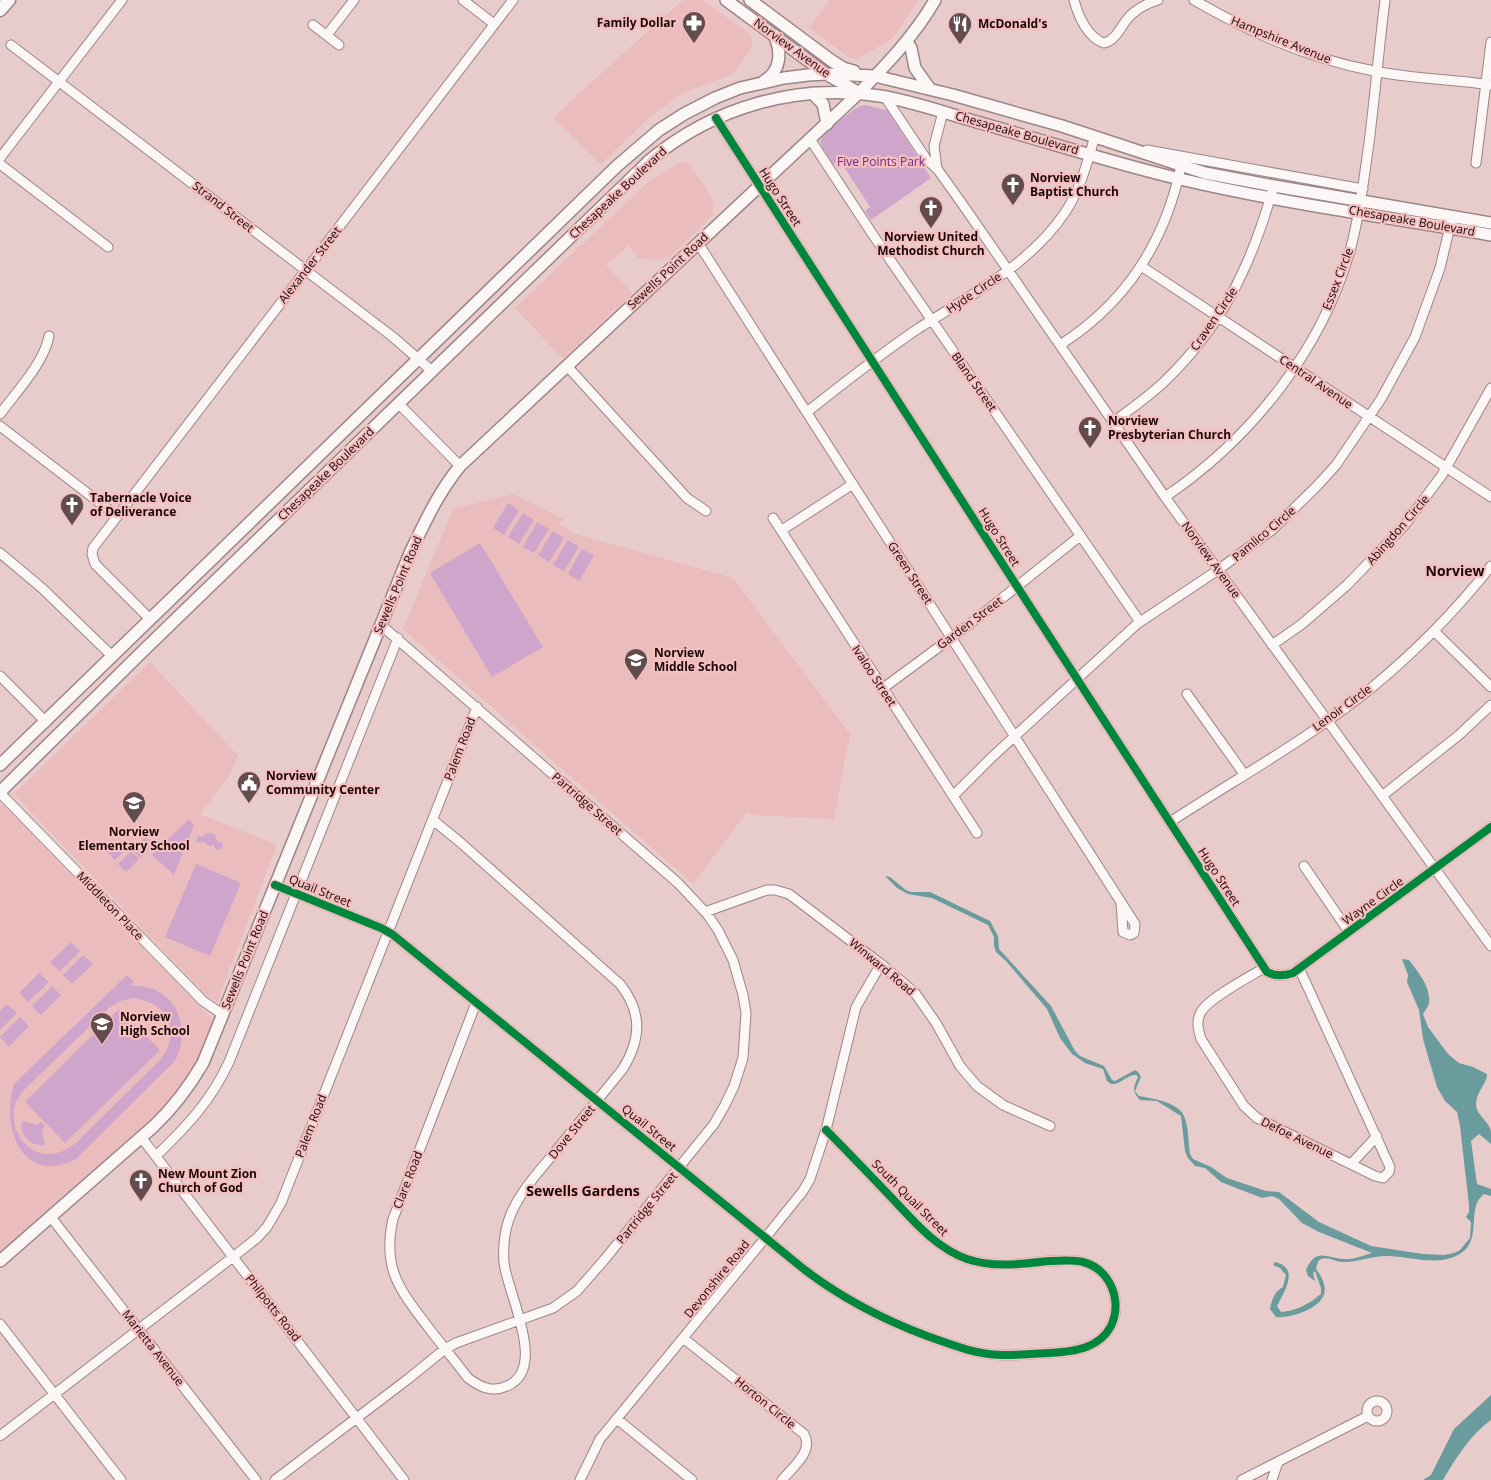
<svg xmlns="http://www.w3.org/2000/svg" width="1491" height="1480" viewBox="0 0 1491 1480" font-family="'Open Sans',sans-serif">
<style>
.built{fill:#ebbcbd}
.green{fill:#cfa5cc;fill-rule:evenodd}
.water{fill:#6a9b9d}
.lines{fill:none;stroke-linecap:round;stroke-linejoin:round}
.minor-casing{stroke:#9b8586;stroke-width:11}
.major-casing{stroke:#9b8586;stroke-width:14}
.highway-casing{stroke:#9b8586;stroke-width:15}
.minor{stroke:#fcf7f7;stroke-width:9}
.major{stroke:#fcf7f7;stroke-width:11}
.highway{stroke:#fcf7f7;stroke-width:12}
.cycleway-casing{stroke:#f5bebf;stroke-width:11}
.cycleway{stroke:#00873e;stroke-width:8}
.labels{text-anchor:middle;stroke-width:4.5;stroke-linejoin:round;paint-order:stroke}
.poi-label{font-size:12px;font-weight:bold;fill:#1a0809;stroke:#f5bebf;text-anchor:start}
.street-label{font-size:12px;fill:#1a0809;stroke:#f5bebf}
.park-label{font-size:12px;fill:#712787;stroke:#f5bebf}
.neighbourhood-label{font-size:14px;font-weight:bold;fill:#1a0809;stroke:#f5bebf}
</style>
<rect width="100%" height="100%" fill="#e8cbcb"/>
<!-- built -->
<path class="built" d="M 683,0 L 703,0 L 751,35 L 752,47 L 733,74 L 680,94 L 647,120 L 601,164 L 553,118 L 588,85 Z
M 830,0 L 918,0 L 904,22 L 891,39 L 868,53 L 855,59 L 850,58 L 809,28 Z
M 681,162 L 687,162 L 705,186 L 713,202 L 713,215 L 675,253 L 660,260 L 638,258 L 629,245 L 606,265 L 632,293 L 563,359 L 515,308 L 649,181 Z
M 513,494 L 564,519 L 559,524 L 576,534 L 733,578 L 850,734 L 834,819 L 752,815 L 747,812 L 693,884 L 403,629 L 453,509 Z
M 150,662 L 238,756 L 230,775 L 200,814 L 277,845 L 217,1002 L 203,992 L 14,794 Z
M 2,804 L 214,1021 L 194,1068 L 177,1092 L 163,1109 L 0,1253 L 0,806 Z"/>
<!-- green -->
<path class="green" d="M 865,105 L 887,110 L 931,178 L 871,220 L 865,211 L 870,207 L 840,161 L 833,164 L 824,150 L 820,142 L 822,137 C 833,128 852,107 865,105 Z
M 508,503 L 519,510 L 504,535 L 493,528 Z
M 523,513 L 534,520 L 519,544 L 508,537 Z
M 537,522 L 549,529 L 534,553 L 523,547 Z
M 553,531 L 564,538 L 549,562 L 538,555 Z
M 568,540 L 579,547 L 564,571 L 553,565 Z
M 480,543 L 543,647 L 492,677 L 430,573 Z
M 582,549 L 594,556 L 579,581 L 568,574 Z
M 189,819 L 194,825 L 174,875 L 152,855 Z
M 211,833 L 215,835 L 217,841 L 222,843 L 223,846 L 222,849 L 216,850 L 214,845 L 209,846 L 203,841 L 200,843 L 196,841 L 198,836 L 203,837 L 206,834 Z
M 145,837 L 153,845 L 140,858 L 133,850 Z
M 120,840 L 128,848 L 115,860 L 107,852 Z
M 131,851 L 139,859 L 126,872 L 118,864 Z
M 196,864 L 241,883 L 210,956 L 165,937 Z
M 71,942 L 80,951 L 60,971 L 50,962 Z
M 83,955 L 93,964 L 72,984 L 63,975 Z
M 39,973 L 49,982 L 28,1002 L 19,993 Z
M 127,975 L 134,982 L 130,986 C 173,983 194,1025 175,1061 L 76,1159 C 24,1186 0,1130 14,1084 ZM 134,998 C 168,1004 181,1028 162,1058 L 76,1143 C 69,1148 61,1153 51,1154 C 26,1156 8,1128 15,1105 C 16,1100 20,1096 23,1091 L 110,1007 L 120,1001 Z
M 52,986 L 61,995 L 41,1015 L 32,1006 Z
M 7,1004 L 17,1013 L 0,1030 L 0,1011 Z
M 119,1009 L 160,1050 L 65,1143 L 25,1102 Z
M 20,1017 L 29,1026 L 9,1047 L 0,1037 Z
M 22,1121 L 37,1125 L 41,1122 L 45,1126 L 42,1130 L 45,1145 C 29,1146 20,1137 22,1121 Z"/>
<!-- water -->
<path class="water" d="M 885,876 L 890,877 L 906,890 L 911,892 L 930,892 L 990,921 L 998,936 L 999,949 L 1051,1006 L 1075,1051 L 1080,1056 L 1104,1066 L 1112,1080 L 1115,1081 L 1135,1070 L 1138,1072 L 1141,1077 L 1135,1091 L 1139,1096 C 1151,1098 1176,1102 1183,1114 C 1189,1125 1188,1142 1190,1154 L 1193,1159 L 1211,1167 L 1227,1178 L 1266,1191 L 1279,1192 L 1319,1222 L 1371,1246 L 1423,1254 L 1444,1255 L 1454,1253 L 1460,1250 L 1470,1238 L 1471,1222 L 1466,1217 L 1469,1212 L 1469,1205 L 1460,1126 L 1457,1112 L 1445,1101 L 1437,1087 L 1423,1039 L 1419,1010 L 1407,982 L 1408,975 L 1402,959 L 1409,960 C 1418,972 1431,987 1429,1003 C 1428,1007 1425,1011 1423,1014 L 1428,1027 L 1448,1054 L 1459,1063 L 1473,1067 L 1487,1074 C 1487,1084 1476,1092 1476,1104 C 1476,1115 1489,1121 1491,1131 C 1491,1135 1491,1140 1491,1144 L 1479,1134 L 1471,1141 L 1477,1184 L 1491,1189 L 1491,1196 L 1484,1194 C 1462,1211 1491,1251 1443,1260 C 1425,1262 1407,1257 1389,1256 C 1374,1255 1359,1262 1343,1262 C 1336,1262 1328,1256 1321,1259 C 1317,1261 1317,1266 1316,1269 C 1332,1290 1325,1303 1303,1312 C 1295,1315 1284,1318 1276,1317 L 1270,1309 C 1272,1299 1275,1291 1283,1287 L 1286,1275 L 1280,1268 L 1273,1265 L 1275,1262 C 1299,1268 1286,1289 1277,1306 L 1281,1312 C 1296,1311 1309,1304 1321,1294 L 1321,1288 L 1315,1271 L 1313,1273 L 1315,1281 L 1308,1276 L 1306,1270 C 1316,1247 1326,1258 1344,1259 C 1352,1260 1365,1255 1372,1253 L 1319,1232 L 1302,1223 L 1279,1199 L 1272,1196 L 1262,1198 L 1221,1182 L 1205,1168 L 1195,1166 L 1188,1158 L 1185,1151 L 1181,1116 L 1157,1101 L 1140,1100 C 1132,1091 1133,1088 1138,1077 L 1136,1075 C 1127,1074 1121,1085 1111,1084 L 1107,1081 L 1103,1069 L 1085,1063 L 1072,1054 L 1060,1038 L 1047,1009 L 1006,961 L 996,952 L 994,945 L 994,937 L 988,925 L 932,898 L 908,894 L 897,888 Z
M 1491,1395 L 1491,1420 C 1471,1434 1455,1459 1443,1480 L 1423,1480 L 1431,1475 L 1454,1429 Z"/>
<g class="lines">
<!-- minor casing -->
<g class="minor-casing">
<path id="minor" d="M 463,0 L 494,24
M 1074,0 C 1078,16 1088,38 1104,43 C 1117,41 1122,22 1132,14 C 1140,7 1148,3 1158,0
M 1194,0 C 1249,32 1310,59 1374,71 C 1412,79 1452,79 1491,85
M 313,25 L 339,45
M 327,35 L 354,0
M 11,45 L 393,337 L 432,371
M 885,97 L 927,160 L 938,170 L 963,205 L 1165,497 L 1491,946
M 716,118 L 1009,574 L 1267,972 C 1276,977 1284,976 1293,973 L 1491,827
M 810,139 L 873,235 L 1140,622
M 1147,150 L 1363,189
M 0,158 L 122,0
M 1476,163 L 1491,42
M 0,164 L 108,247
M 937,169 L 934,146 L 943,112
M 698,243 L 1135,924 L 1134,933 L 1130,935 L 1123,932 L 1121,903
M 1141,266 L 1491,497
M 1060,345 C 1126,303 1165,242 1181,166
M 567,366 L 687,498 L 706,511
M 399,404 L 460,466
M 807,412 C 844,383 880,354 919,328 C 971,295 1029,265 1064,214 C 1080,191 1087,163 1095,136
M 0,414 C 17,391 44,363 49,336
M 1113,422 C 1131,409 1148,397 1164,382 C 1222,326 1250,268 1272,192
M 0,426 L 117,516
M 1165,497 C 1251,439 1323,349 1351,247 C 1360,213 1364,178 1369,143 C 1375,95 1379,48 1385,0
M 773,518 L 977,833
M 782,530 L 853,484
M 0,553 L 43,589 L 112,656
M 150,619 L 95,564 L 92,554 L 93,548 L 513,0
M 1434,631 L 1491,687
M 1272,645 L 1302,624 L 1347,585 L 1404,526 L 1442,475 L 1491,388
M 0,676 L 46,722
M 882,689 L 970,624 L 1080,536
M 1187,694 L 1244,774
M 0,793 L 203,1001 L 222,1014
M 953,796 L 991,758 L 1137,624 L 1218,570 L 1272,530 L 1317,486 L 1336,465 L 1381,399 L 1415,337 L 1440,268 L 1451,222
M 1382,796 L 1459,735 L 1491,705
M 433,820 L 461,843 L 620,984 C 643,1013 641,1040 622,1070 C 601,1096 580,1121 559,1147 C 541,1170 517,1193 508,1222 C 504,1235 503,1249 504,1263 C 508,1295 548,1369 507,1386 C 492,1393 480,1387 468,1378 C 455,1361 441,1344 428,1327 C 399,1289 382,1268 393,1219 L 476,1003
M 1170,822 C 1236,779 1308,739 1369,690 C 1414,653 1455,612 1491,566
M 1304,866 L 1349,932
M 275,885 L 381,928 L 392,934 L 805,1270 C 843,1299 882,1319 927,1336 C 952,1345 977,1355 1004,1355 C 1019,1355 1034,1354 1049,1353 C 1072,1352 1099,1349 1111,1326 C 1119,1309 1116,1290 1105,1276 C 1099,1269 1092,1264 1083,1262 C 1072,1259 1060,1261 1049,1261 C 1022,1264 993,1268 967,1259 C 934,1247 912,1219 889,1195 C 868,1173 847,1151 826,1130
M 705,912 L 767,890 L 775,890 L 789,894 L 881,964 L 915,993 L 936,1023 L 960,1066 L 977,1086 L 1003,1105 L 1050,1126
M 1264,968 C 1249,977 1209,998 1201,1012 C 1196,1021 1198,1029 1201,1039 L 1244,1106 L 1257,1118 L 1375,1176 L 1383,1178 L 1389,1172 L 1390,1167 L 1299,968
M 141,1137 L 404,1480
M 156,1156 C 187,1126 211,1101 229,1062 L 398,638
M 1351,1164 L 1377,1136
M 50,1216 L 256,1480
M 0,1324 L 121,1480
M 683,1338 L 804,1434 C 814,1451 793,1467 782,1480
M1367 1411a10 10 0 1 1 20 0a10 10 0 1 1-20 0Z
M 617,1419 L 692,1480
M 0,1436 L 233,1257 L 257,1238 L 267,1227 L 281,1203 L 477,707
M 275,1480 L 408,1379 L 445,1349 L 456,1343 L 553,1308 L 577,1291 L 605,1259 L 714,1124 L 725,1105 L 734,1086 L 743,1058 L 746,1013 L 743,995 L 733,960 L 718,930 L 707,914 L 678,883 L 381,625
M 580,1480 L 600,1439 L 766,1237 L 803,1191 L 810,1179 L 826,1130 L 856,1007 L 881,964
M 1242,1480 L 1368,1416
M 1272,1480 L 1278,1462"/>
</g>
<!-- major casing -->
<g class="major-casing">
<path id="major" d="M 726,0 L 826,74 L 856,91
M 750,0 L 832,61 L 843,68 L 854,71
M 907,42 L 911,48 L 915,68 L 930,89
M 764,81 C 781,71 782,52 774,35
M 812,93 L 823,104 L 827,124
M 0,765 L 617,166 L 659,130 L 684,114 L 715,98 L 740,88 L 784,78 L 808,75 L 826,74 L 875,76 L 953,95 L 1062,126 L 1205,173 L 1274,186 L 1491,223
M 0,792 L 145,649 L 650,160 C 714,107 797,83 880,96 C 912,101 945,113 977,122 C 1045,141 1112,163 1180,179 C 1282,203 1387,217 1491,235
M 0,1261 L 154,1126 C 174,1107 189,1087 203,1063 L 410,553 C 425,522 438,493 460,466 L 859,93 C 887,64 915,35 935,0"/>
</g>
<!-- highway casing -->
<g class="highway-casing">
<path id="highway" d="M 0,10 L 9,0"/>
</g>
<!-- minor -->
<use href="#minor" class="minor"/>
<!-- major -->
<use href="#major" class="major"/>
<!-- highway -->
<use href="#highway" class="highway"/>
<!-- cycleway casing -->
<g class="cycleway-casing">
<path id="cycleway" d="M 716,118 L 1009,574 L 1267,972 C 1276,977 1284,976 1293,973 L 1491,827
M 275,885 L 381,928 L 392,934 L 805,1270 C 843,1299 882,1319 927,1336 C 952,1345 977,1355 1004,1355 C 1019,1355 1034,1354 1049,1353 C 1072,1352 1099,1349 1111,1326 C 1119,1309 1116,1290 1105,1276 C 1099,1269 1092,1264 1083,1262 C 1072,1259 1060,1261 1049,1261 C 1022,1264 993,1268 967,1259 C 934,1247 912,1219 889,1195 C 868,1173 847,1151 826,1130"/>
</g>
<!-- cycleway -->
<use href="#cycleway" class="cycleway"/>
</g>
<!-- icons -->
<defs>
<g id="pharmacy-pin" transform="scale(1.25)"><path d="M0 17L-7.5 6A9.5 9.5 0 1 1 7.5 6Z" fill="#624c4d" stroke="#f5bebf"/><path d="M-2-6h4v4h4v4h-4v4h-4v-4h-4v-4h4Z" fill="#fff"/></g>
<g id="restaurant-pin" transform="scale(1.25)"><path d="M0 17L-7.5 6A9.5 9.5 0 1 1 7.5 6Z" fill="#624c4d" stroke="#f5bebf"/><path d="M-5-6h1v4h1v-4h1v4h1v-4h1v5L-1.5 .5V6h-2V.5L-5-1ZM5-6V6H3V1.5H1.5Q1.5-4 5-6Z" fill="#fff"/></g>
<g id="church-pin" transform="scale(1.25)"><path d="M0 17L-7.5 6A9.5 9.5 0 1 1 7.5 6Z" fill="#624c4d" stroke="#f5bebf"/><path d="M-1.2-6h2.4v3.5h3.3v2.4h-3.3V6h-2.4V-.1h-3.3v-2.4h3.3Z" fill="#fff"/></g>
<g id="school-pin" transform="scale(1.25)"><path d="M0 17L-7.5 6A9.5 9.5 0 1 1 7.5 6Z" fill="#624c4d" stroke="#f5bebf"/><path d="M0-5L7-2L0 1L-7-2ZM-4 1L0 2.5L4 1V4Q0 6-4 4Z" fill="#fff"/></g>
<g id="civic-pin" transform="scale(1.25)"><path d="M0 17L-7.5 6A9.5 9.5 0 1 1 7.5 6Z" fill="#624c4d" stroke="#f5bebf"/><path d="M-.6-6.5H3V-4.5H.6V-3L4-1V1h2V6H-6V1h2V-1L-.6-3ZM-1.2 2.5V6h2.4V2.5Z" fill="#fff"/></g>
</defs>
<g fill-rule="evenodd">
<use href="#pharmacy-pin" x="694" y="23"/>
<use href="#restaurant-pin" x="960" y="24"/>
<use href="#church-pin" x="1013" y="185"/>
<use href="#church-pin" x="931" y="208"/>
<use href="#church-pin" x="1090" y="428"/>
<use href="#church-pin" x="72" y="505"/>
<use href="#school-pin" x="636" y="660"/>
<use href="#civic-pin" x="249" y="783"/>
<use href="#school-pin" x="134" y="803"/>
<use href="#school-pin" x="102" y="1024"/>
<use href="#church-pin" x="141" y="1181"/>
</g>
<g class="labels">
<!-- poi labels -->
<g class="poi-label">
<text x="676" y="27" text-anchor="end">Family Dollar</text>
<text x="978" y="28">McDonald's</text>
<text x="1030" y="182">Norview<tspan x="1030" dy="14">Baptist Church</tspan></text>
<text x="931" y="241" text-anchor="middle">Norview United<tspan x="931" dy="14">Methodist Church</tspan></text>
<text x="1108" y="425">Norview<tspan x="1108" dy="14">Presbyterian Church</tspan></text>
<text x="90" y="502">Tabernacle Voice<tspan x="90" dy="14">of Deliverance</tspan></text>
<text x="654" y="657">Norview<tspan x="654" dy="14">Middle School</tspan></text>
<text x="266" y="780">Norview<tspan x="266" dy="14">Community Center</tspan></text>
<text x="134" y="836" text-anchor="middle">Norview<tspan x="134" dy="14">Elementary School</tspan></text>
<text x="120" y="1021">Norview<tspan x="120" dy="14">High School</tspan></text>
<text x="158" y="1178">New Mount Zion<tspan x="158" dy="14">Church of God</tspan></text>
</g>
<!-- street labels -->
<g class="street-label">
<text transform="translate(1281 40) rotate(22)" y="4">Hampshire Avenue</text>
<text transform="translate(792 48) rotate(36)" y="4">Norview Avenue</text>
<text transform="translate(1017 133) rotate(16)" y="4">Chesapeake Boulevard</text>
<text transform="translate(618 193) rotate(-43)" y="4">Chesapeake Boulevard</text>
<text transform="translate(780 197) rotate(57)" y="4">Hugo Street</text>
<text transform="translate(223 207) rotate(38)" y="4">Strand Street</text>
<text transform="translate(1412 221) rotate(10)" y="4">Chesapeake Boulevard</text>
<text transform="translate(310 265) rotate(-52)" y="4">Alexander Street</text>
<text transform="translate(668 271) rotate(-43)" y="4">Sewells Point Road</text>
<text transform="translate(1338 279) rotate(-69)" y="4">Essex Circle</text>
<text transform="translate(974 293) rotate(-34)" y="4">Hyde Circle</text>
<text transform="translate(1214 319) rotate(-56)" y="4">Craven Circle</text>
<text transform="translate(974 382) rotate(55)" y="4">Bland Street</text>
<text transform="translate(1316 382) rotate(34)" y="4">Central Avenue</text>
<text transform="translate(326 474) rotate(-44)" y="4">Chesapeake Boulevard</text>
<text transform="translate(1398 530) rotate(-49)" y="4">Abingdon Circle</text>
<text transform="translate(1264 534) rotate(-40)" y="4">Pamlico Circle</text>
<text transform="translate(999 537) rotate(58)" y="4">Hugo Street</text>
<text transform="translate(1211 560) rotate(54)" y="4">Norview Avenue</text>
<text transform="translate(910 573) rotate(57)" y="4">Green Street</text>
<text transform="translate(398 585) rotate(-67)" y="4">Sewells Point Road</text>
<text transform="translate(970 623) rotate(-37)" y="4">Garden Street</text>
<text transform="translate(874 676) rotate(57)" y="4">Ivaloo Street</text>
<text transform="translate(1342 708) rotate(-36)" y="4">Lenoir Circle</text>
<text transform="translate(460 749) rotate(-69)" y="4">Palem Road</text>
<text transform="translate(587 804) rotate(41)" y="4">Partridge Street</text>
<text transform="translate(1219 877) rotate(57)" y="4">Hugo Street</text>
<text transform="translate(320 891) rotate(22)" y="4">Quail Street</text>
<text transform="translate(1373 901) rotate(-36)" y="4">Wayne Circle</text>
<text transform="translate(110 906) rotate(46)" y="4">Middleton Place</text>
<text transform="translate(245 960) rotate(-68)" y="4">Sewells Point Road</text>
<text transform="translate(882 967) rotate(40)" y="4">Winward Road</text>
<text transform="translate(311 1126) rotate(-69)" y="4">Palem Road</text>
<text transform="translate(649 1128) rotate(39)" y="4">Quail Street</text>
<text transform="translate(572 1132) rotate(-51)" y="4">Dove Street</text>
<text transform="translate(1297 1138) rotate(26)" y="4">Defoe Avenue</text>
<text transform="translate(408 1180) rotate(-69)" y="4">Clare Road</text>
<text transform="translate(910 1198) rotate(45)" y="4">South Quail Street</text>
<text transform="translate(647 1208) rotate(-51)" y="4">Partridge Street</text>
<text transform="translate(717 1279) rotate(-51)" y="4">Devonshire Road</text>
<text transform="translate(273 1308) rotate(52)" y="4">Philpotts Road</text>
<text transform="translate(153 1348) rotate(52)" y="4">Marietta Avenue</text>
<text transform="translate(765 1403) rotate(39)" y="4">Horton Circle</text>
</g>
<!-- park labels -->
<g class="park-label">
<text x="881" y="166">Five Points Park</text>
</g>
<!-- neighbourhood labels -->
<g class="neighbourhood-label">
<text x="1455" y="576">Norview</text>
<text x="583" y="1196">Sewells Gardens</text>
</g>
</g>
</svg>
